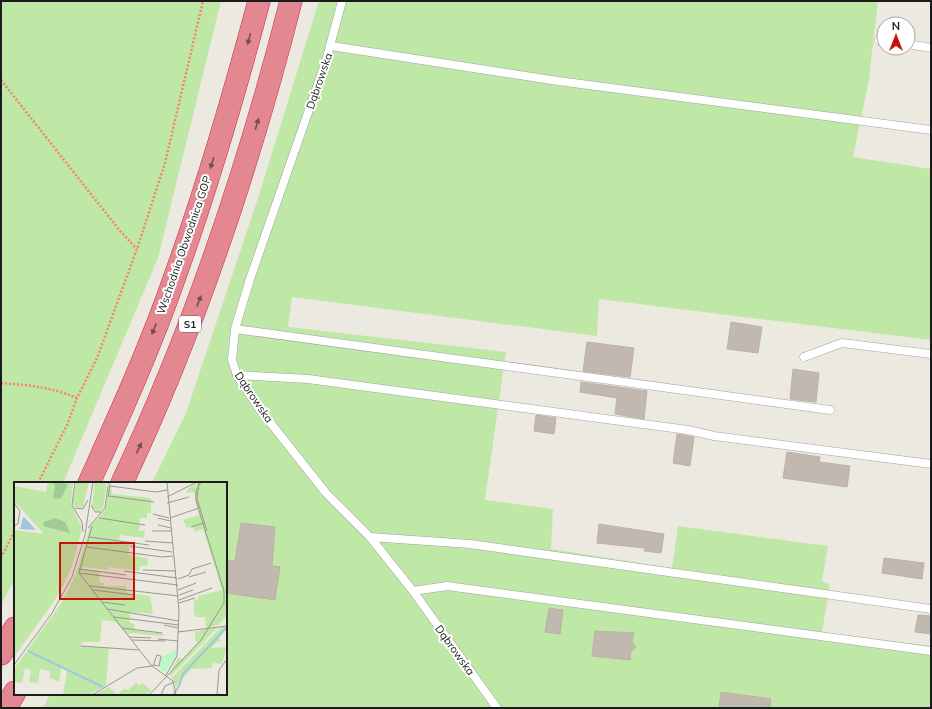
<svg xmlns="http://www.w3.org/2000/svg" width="932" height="709" viewBox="0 0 932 709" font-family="Mulish,sans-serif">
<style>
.grass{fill:#bfe7a6}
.building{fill:#c1b9b0;stroke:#bdb1a3}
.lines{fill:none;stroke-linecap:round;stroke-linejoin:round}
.service-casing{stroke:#a2a2a2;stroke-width:9}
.motorway-casing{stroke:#d12750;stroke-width:23}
.path{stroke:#f68568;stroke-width:2.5;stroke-dasharray:2 2;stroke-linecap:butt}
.service{stroke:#fff;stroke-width:8}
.motorway{stroke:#e38890;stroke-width:22}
.oneway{fill:#754c50}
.labels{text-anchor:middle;stroke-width:4;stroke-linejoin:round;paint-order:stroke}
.shield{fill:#fff;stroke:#5f5f5f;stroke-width:1}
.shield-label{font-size:10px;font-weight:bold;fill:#1b1b1b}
.street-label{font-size:11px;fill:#1b1b1b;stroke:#fff}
.inset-river{fill:none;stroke:#a1c7da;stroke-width:2}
.inset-road{fill:none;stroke:#989791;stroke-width:1}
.view{fill:#c11805;fill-opacity:0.15;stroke:#c11805;stroke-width:2}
.inset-edge{fill:none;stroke:#1b1b1b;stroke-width:2}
</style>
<rect width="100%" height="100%" fill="#eceae0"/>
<!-- grass -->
<path class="grass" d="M 1,1 L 221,1 L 158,258 L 63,483 L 15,483 L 15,578 L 1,605 Z
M 319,1 L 878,1 L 869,79 L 853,157 L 931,169 L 931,340 L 599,299 L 597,336 L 292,297 L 288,327 L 506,352 L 485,500 L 553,509 L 551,549 L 672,568 L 678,526 L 828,546 L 822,581 L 830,585 L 822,632 L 931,646 L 931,708 L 43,708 L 50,694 L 226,694 L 226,483 L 152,483 L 186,413 L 259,195 Z"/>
<!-- building -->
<path class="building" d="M 731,322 L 762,327 L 758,353 L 727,349 Z
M 587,342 L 634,348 L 630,377 L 583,371 Z
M 793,369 L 819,373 L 816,402 L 790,399 Z
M 581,382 L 647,391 L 644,419 L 615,414 L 617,398 L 580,392 Z
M 536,415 L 556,418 L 554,434 L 534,431 Z
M 677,434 L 694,437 L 690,466 L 673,463 Z
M 787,452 L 820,457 L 819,462 L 850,466 L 847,487 L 783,478 Z
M 241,523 L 275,527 L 272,566 L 280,567 L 275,600 L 226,593 L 226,560 L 235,561 Z
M 599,524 L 664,534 L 661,553 L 644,551 L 645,548 L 597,543 Z
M 884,558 L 924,563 L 922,579 L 882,573 Z
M 549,608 L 563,610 L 560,634 L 545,632 Z
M 918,615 L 931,616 L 931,634 L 915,632 Z
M 595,631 L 634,633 L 632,642 L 636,647 L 631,651 L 630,660 L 592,656 Z
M 721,692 L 771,699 L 770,708 L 719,708 Z"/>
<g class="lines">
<!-- service casing -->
<g class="service-casing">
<path id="service" d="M 342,1 L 326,61 L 250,279 L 235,329 L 232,360 L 237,375 L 258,407 L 326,493 L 370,537 L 413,591 L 497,708
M 879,40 L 884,41
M 908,44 L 931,48
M 331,46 L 558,81 L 931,130
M 235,329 L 830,410
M 804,357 L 842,343 L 931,354
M 237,375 L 308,379 L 688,430 L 714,436 L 931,464
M 370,537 L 470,544 L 931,609
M 413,591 L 447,586 L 931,651"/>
</g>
<!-- motorway casing -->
<g class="motorway-casing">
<path id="motorway" d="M 89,483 C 119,416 150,348 174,279 C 207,188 234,95 259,1
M 122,483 C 195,328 249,166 291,1
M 1,654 L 15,628
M 6,708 L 15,692"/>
</g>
<!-- path -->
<path class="path" d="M 1,80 L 120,231 L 137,249
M 1,383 C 27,385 52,387 77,398
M 38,483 L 67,425 L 77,398 L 97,358 L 137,249 L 165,163 L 203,1
M 1,558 L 15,530"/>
<!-- service -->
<use href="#service" class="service"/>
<!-- motorway -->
<use href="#motorway" class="motorway"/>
</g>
<!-- one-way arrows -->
<defs><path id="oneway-solid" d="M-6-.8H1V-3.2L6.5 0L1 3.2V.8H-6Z"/></defs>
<g class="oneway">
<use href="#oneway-solid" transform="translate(249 39) rotate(105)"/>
<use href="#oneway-solid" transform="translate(257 124) rotate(-73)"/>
<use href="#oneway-solid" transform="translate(212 163) rotate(108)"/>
<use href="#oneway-solid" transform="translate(199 301) rotate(-69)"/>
<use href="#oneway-solid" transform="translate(154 329) rotate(112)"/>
<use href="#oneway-solid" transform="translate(139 448) rotate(-65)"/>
</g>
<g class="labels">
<!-- shield labels -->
<rect class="shield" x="179" y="316" width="22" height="16" rx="3"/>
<g class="shield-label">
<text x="190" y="328">S1</text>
</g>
<!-- street labels -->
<g class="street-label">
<text transform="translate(319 81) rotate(-71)" y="4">Dąbrowska</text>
<text transform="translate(184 245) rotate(-71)" y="4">Wschodnia Obwodnica GOP</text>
<text transform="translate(254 397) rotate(56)" y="4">Dąbrowska</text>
<text transform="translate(455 650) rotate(54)" y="4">Dąbrowska</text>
</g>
</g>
<!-- overview -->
<g transform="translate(14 482)">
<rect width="213" height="213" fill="#eceae0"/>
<path d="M 34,0 L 59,0 L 57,21 L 68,46 L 59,81 L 51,100 L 41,118 L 0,175 L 0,48 L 30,52 L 0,19 L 0,4 L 32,10 ZM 62,0 L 75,0 L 69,26 L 61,25 L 59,20 ZM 81,0 L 93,0 L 89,27 L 84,30 L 78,25 ZM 96,0 L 98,12 L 137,16 L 137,31 L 133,31 L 133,36 L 126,36 L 125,49 L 131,49 L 130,56 L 106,53 L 105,58 L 116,60 L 114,73 L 134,76 L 133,84 L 126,84 L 125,89 L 94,85 L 94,88 L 70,85 L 69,87 L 86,89 L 85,100 L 90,101 L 90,104 L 112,104 L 112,111 L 136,114 L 139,132 L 116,130 L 116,141 L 121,142 L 120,148 L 150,152 L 149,154 L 116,151 L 114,154 L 102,140 L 88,138 L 86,160 L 68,160 L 67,164 L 95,166 L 92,203 L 74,213 L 49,213 L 53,189 L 47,186 L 45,200 L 36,196 L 36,189 L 26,187 L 24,201 L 15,200 L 17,188 L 11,186 L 8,201 L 1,200 L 0,187 L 48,120 L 61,94 L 76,45 L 91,28 ZM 185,0 L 213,0 L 213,134 L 204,143 L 192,146 L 191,135 L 182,135 L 180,131 L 180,119 L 185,117 L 184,114 L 208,108 L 189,47 L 181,50 L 179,44 L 173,46 L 169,38 L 185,33 L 180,10 L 173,11 L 172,8 ZM 204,145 L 156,195 L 156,190 L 164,176 L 169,177 L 184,160 L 181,159 L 181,150 ZM 207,145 L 213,145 L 205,157 L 208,159 L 203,160 L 197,166 L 213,165 L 208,182 L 199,181 L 197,186 L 177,187 L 162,205 L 158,196 ZM 122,201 L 125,204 L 128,201 L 137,208 L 133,213 L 104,213 L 109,207 L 114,208 ZM 95,205 L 103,213 L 81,213 L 82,212 Z" fill="#bfe7a6"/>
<path d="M 39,0 L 54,2 L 48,15 L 44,17 L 39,16 L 41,4 ZM 41,36 L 51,40 L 56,51 L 29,44 L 30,40 Z" fill="#a0cb96"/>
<path d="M 160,169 L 163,169 L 162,174 L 151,191 L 144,186 L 148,174 Z" fill="#bcf7c7"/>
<path d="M 9,35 L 11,36 L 22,48 L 6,47 Z" fill="#a1c7da"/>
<path class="inset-river" d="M 14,169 L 89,205M 159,213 L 165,204 L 169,192 L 213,145"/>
<path class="inset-road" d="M 61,0 L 58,23 L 68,40 L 69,50M 94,0 L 96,4 L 94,15M 185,0 L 183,17 L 193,49M 96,4 L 142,10 L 153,8M 95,14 L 140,20M 153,15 L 183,0M 0,21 L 6,29 L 4,42 L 0,44M 153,21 L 175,15M 77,23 L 81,30 L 87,30M 61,26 L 69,27 L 74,18M 139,32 L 155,36M 85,36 L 131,43M 144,36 L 156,39M 156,36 L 185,26M 144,43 L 157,46M 78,44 L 65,91 L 138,184M 177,45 L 190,41M 74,46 L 91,26 L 94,4M 138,49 L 158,49M 75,55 L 135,63M 131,59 L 159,61M 116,64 L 158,70M 73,65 L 148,75 L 159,74M 65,87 L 112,93M 129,88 L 162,89M 110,89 L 163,96M 65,91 L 164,103M 175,95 L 192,90M 164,97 L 175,93 L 178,87 L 197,81M 76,104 L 165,114M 79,108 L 121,113M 164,108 L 182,101M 165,113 L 179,108M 165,118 L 198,106M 88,120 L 111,123M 165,121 L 181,116M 93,127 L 165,139M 100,135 L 165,143M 150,143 L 164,146M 108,146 L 148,151M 164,150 L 213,144M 115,155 L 137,156M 144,157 L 164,159M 118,158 L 151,159M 67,164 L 125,168M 0,183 L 38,131 L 58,95 L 71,53 L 79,0M 139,184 L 143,173 L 147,174 L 145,184 L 140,183M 152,193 L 163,174 L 165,129 L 153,0M 7,213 L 37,213M 78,213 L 123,186 L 138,184 L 159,199 L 162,213M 135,213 L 187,158 L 210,121 L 210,109 L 182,19 L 182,9 L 187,0M 147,213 L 151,204 L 160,200M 203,213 L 205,188 L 213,177"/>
<path class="view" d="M 46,61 L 120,61 L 120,117 L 46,117 Z"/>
<rect width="213" height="213" class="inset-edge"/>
</g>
<!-- border -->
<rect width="932" height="709" fill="none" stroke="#1b1b1b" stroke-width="4"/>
<!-- north arrow -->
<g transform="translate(896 36)"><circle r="19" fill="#ffffff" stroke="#a4a4a4"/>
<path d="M0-3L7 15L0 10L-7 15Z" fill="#c11805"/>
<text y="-6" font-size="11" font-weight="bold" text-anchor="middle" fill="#1b1b1b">N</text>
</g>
</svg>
